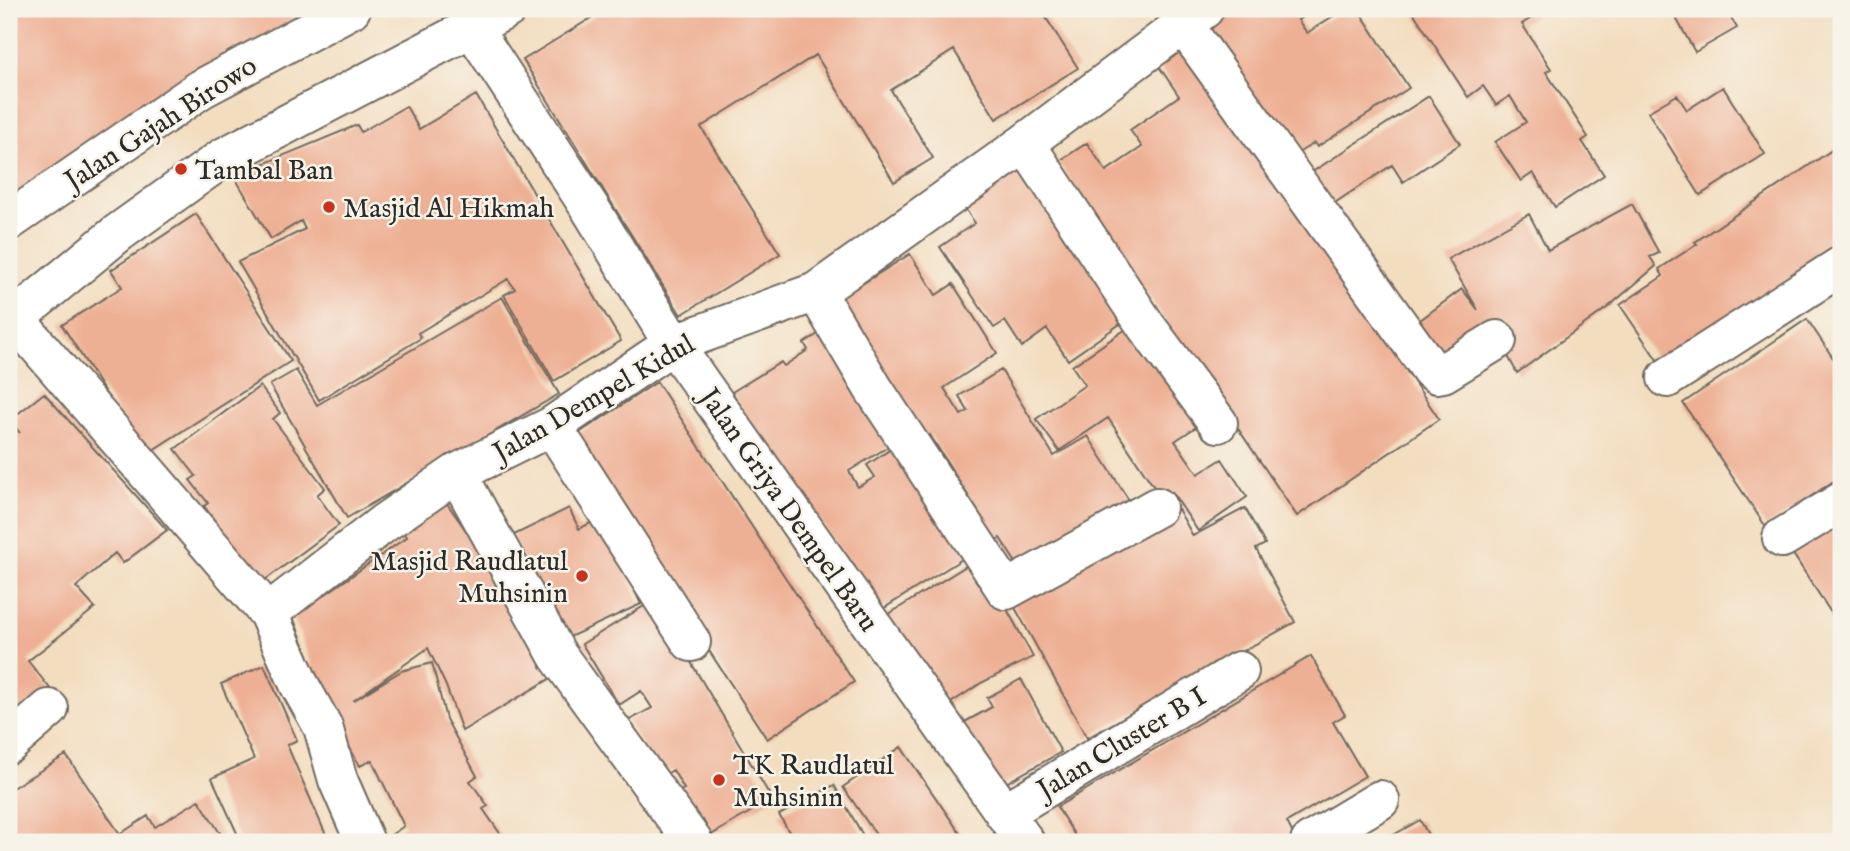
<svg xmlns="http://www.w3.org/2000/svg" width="1850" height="851" viewBox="0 0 1850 851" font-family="'IM FELL English',serif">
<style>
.building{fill:#eeb094}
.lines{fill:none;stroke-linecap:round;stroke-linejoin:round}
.minor-casing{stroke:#71695f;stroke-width:42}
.tertiary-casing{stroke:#71695f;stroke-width:42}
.minor{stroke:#fff;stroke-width:38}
.tertiary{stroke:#fff;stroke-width:38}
.poi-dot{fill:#c8321e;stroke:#f7f3e8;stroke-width:2.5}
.labels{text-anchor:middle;stroke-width:5;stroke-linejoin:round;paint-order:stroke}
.street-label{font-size:28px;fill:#2b2b2b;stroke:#f7f3e8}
.poi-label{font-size:28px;fill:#2b2b2b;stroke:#f7f3e8;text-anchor:start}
</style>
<rect width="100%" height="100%" fill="#f7f3e8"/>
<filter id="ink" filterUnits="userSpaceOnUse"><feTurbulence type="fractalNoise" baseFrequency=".0143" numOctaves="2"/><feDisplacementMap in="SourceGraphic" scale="14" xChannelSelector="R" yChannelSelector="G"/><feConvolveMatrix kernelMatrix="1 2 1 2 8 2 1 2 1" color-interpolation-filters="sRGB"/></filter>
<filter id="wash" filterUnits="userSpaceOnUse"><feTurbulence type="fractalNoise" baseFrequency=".00686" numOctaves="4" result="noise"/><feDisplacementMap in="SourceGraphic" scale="28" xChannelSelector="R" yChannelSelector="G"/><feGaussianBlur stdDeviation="1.57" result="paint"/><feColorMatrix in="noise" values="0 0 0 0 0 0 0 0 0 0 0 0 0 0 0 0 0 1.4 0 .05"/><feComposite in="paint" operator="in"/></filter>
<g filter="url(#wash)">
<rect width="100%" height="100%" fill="#f3ddbf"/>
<g id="blocks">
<!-- building -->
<path class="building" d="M 9,9 L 309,9 L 9,199 Z
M 606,9 L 1050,9 L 1043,13 L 1078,68 L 996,119 L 954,50 L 891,90 L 933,158 L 894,182 L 816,55 L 750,96 L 701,127 L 780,254 L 681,315 L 523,60 Z
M 1229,9 L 1315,9 L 1298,20 L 1307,33 L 1344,9 L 1358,9 L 1409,88 L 1317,147 L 1314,143 L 1284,162 L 1198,29 Z
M 1411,9 L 1545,9 L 1522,24 L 1551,69 L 1546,72 L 1588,137 L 1582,141 L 1604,175 L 1555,207 L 1533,173 L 1521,181 L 1495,142 L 1526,122 L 1510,96 L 1496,105 L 1483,86 L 1468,97 Z
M 1671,9 L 1726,9 L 1737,28 L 1695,52 Z
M 1180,46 L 1216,88 L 1439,419 L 1297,516 L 1058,162 L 1087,143 L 1106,171 L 1142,147 L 1130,130 L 1179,96 L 1156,62 Z
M 1723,87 L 1765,154 L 1700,195 L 1648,112 L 1677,95 L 1687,110 Z
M 476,95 L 621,341 L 554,381 L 504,295 L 515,289 L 508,279 L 418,333 L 421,338 L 319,400 L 238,262 L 305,229 L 301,221 L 271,239 L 234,176 L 357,125 L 361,132 L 406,106 L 419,129 Z
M 1429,96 L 1460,144 L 1403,182 L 1392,165 L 1324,210 L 1303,178 Z
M 1841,144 L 1841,248 L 1662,367 L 1620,305 L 1663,276 L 1659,269 L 1697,244 L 1695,242 Z
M 1030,162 L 1133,315 L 1068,360 L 1047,329 L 1022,347 L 1005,321 L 994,328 L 940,247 L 975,223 L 964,207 Z
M 1632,204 L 1659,253 L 1650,257 L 1656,266 L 1607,308 L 1517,373 L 1501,343 L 1436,367 L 1408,329 L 1462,289 L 1478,310 L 1448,259 L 1529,214 L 1548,250 Z
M 196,214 L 291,361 L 145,455 L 62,325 L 122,287 L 111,270 Z
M 910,254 L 936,295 L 953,284 L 997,353 L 944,388 L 961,415 L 968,411 L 959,396 L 1001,370 L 1054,456 L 1088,436 L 1130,502 L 1022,572 L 1000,538 L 996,540 L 930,435 L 919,442 L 832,303 Z
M 502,297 L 559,394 L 347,518 L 270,385 L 296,370 L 317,405 Z
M 1807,319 L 1841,370 L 1841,476 L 1766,527 L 1683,403 Z
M 1138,321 L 1205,421 L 1175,441 L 1198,474 L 1222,459 L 1247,497 L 1198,531 L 1172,492 L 1162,499 L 1108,418 L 1059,451 L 1036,419 L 1085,385 L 1072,366 Z
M 829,327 L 899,440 L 849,471 L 858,487 L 875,477 L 867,465 L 903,441 L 975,551 L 881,610 L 852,562 L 848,565 L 816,513 L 809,518 L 732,392 L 781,362 L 784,366 L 808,350 L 804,343 Z
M 657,382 L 854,682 L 767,739 L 570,439 Z
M 260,386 L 280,413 L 273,419 L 325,488 L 317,495 L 339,525 L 261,583 L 204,506 L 208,503 L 190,480 L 196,476 L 175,449 Z
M 44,393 L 167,530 L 123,563 L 115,553 L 76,587 L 95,608 L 28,661 L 52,691 L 9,721 L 9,421 L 20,433 L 10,420 Z
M 444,499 L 506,588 L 551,678 L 462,731 L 446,686 L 428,648 L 353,701 L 401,671 L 432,663 L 446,719 L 477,776 L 470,781 L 488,806 L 483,809 L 506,842 L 386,842 L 384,840 L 404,826 L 372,760 L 360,766 L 332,716 L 293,617 L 407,537 L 402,529 Z
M 569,508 L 579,529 L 600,518 L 641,604 L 561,641 L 512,536 Z
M 1245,508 L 1265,544 L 1256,549 L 1295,622 L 1087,738 L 1008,595 L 1056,577 L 1178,509 L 1193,536 Z
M 1841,523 L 1841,628 L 1793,554 Z
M 979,558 L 1033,657 L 981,683 L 940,710 L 881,619 Z
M 654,600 L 772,799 L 711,835 L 703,820 L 691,827 L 672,796 L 684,789 L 673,770 L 661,777 L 628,721 L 652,708 L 641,691 L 619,705 L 582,644 Z
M 1311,656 L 1345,715 L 1333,722 L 1365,776 L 1287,822 L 1295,838 L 1288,842 L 1079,842 L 1057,807 Z
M 264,665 L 297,740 L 287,745 L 329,842 L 241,842 L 212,778 L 254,759 L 221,684 Z
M 1021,679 L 1061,752 L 999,787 L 963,723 L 992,707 L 987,698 Z
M 901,747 L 966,842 L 881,842 L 843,787 Z
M 66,755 L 120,834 L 148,816 L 155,827 L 199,800 L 225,841 L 9,842 L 9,790 Z
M 834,785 L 865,839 L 860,842 L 795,842 L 779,815 Z
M 1420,820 L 1432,842 L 1381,842 Z"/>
</g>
</g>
<g filter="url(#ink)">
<use href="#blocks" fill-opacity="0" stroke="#71695f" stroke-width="2"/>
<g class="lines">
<!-- minor casing -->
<g class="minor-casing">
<path id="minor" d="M 1183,24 L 1431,370 L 1437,374 L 1443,373 L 1497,340
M 473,29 L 590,208 L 673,344 L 1025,842
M 1025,143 L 1146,326 L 1218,423
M 9,221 L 201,89 L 351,9
M 816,292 L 873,388 L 1006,590 L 1157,507
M 14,318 L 268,613 L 299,684 L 323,727 L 338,780 L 365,842
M 1667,378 L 1841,266
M 552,426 L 691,642
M 457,473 L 558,656 L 693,842
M 1782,538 L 1841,502
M 268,613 L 384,523 L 457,473 L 552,426 L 673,344 L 816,292 L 1025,143 L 1204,9
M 9,744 L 49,709
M 1004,813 L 1239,671
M 1310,842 L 1380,800"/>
</g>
<!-- tertiary casing -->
<g class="tertiary-casing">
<path id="tertiary" d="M 9,323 L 118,233 L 224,157 L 507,9"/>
</g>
<!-- minor -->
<use href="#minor" class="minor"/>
<!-- tertiary -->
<use href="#tertiary" class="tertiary"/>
</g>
</g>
<!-- markers -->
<g class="poi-dot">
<circle cx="181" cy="169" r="7"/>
<circle cx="329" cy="207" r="7"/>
<circle cx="582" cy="576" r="7"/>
<circle cx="719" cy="780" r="7"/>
</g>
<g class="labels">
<!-- street labels -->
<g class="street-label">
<text transform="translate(160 122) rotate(-33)" y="10">Jalan Gajah Birowo</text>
<text transform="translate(593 397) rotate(-30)" y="10">Jalan Dempel Kidul</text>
<text transform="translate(790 509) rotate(55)" y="10">Jalan Griya Dempel Baru</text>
<text transform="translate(1121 742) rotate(-31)" y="10">Jalan Cluster B I</text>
</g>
<!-- poi labels -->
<g class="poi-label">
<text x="195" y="179">Tambal Ban</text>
<text x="343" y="217">Masjid Al Hikmah</text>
<text x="568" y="570" text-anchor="end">Masjid Raudlatul<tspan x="568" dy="32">Muhsinin</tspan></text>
<text x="733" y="774">TK Raudlatul<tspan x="733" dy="32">Muhsinin</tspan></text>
</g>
</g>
<!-- margin -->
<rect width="1850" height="851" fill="none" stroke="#f7f3e8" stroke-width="35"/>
</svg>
